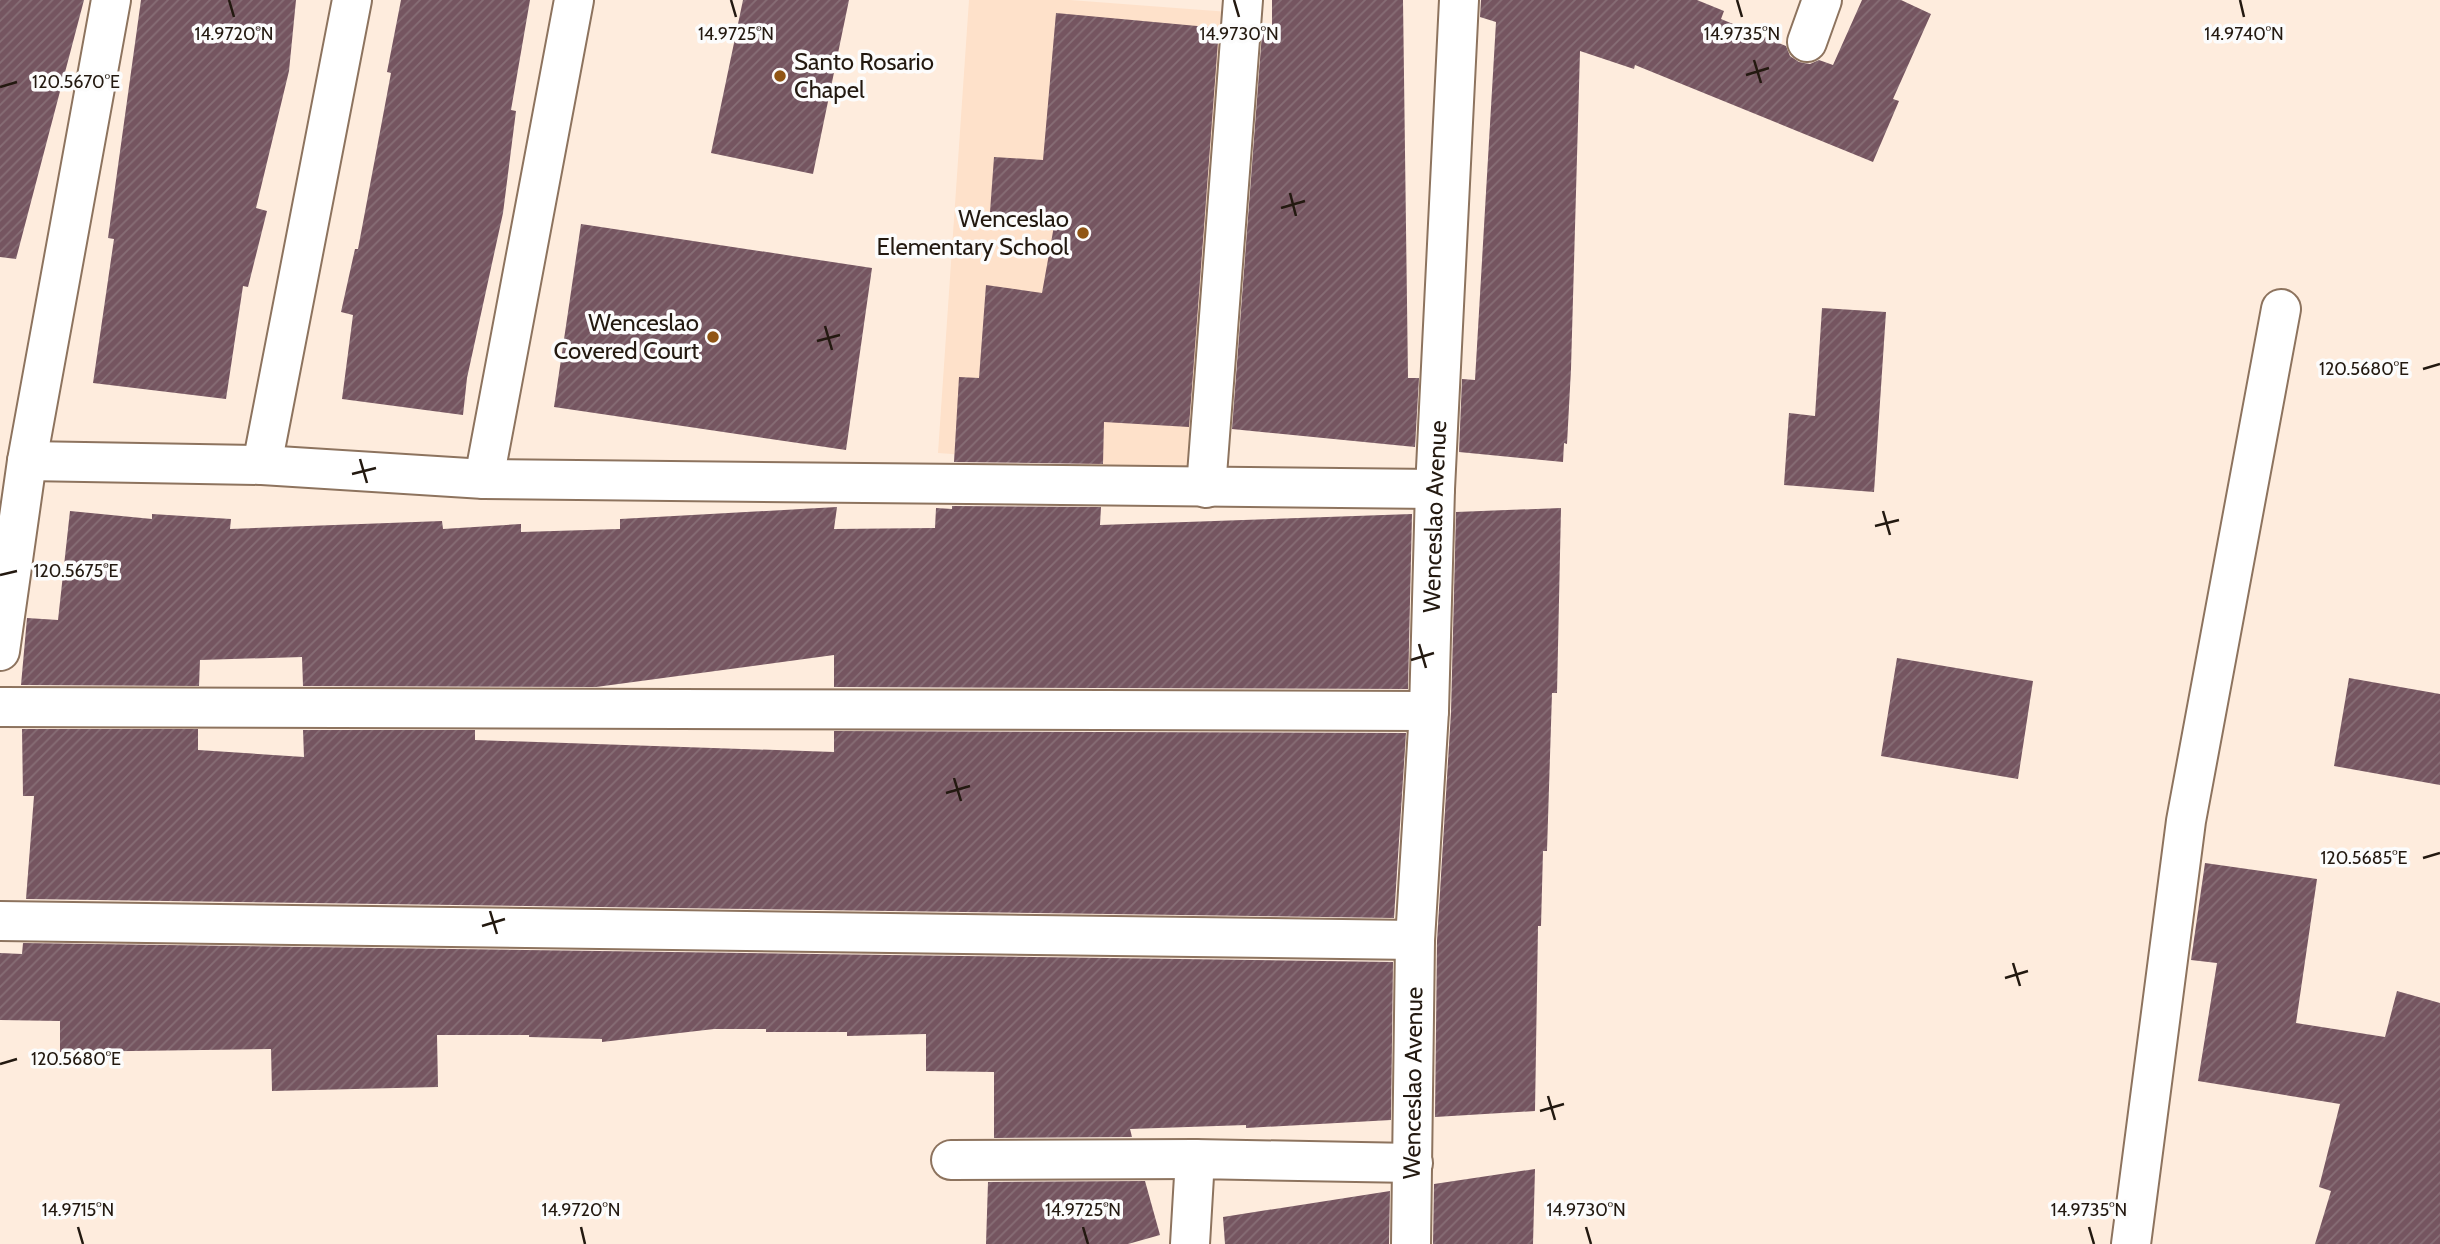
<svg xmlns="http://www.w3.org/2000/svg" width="2440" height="1244" viewBox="0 0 2440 1244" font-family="Cabin,sans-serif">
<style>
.built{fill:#fee1ca}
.building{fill:url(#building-hatch)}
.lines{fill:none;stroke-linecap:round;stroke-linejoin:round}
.minor-casing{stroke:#8d735e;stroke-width:42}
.minor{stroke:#fff;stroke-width:38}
.ticks{fill:none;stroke:#231910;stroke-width:2.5}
.poi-dot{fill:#905514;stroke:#fcfcfc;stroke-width:2.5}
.labels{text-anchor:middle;stroke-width:7;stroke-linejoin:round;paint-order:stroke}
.poi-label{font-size:24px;fill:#231910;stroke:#fcfcfc;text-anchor:end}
.street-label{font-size:24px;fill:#231910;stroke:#fcfcfc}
.ticks-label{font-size:18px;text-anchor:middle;fill:#231910;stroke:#fcfcfc;stroke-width:7;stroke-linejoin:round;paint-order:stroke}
</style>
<defs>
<pattern id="building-hatch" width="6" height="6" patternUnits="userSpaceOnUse" patternTransform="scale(1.75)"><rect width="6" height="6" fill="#755560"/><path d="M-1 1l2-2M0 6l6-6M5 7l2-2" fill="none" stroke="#876e76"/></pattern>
</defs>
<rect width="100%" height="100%" fill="#feecdd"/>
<!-- built -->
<path class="built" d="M 969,0 L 1070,0 L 1229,12 L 1197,472 L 938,453 Z"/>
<!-- building -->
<path class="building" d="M 0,0 L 84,0 L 16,259 L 0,257 Z
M 141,0 L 296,0 L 289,71 L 256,208 L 267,211 L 248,287 L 243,286 L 226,399 L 93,383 L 114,239 L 108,238 Z
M 401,0 L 530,0 L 511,110 L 516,111 L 503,213 L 467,378 L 463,415 L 342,399 L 353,315 L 341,312 L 355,249 L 358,249 L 391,73 L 387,72 Z
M 743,0 L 849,0 L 813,174 L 711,153 Z
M 1272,0 L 1403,0 L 1408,378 L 1419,378 L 1415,447 L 1232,429 L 1262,33 L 1272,34 Z
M 1481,0 L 1697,0 L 1724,11 L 1721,19 L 1786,46 L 1790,56 L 1799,62 L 1810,64 L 1819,60 L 1833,65 L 1862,0 L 1901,0 L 1931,14 L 1893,99 L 1899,101 L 1873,162 L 1635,65 L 1634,69 L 1580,51 L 1571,369 L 1567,444 L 1564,443 L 1563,462 L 1459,452 L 1462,379 L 1475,380 L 1496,22 L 1480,17 Z
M 1056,13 L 1219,28 L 1189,427 L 1104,422 L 1103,464 L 954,462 L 959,377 L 979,378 L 986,285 L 1042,293 L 1054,226 L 990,212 L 994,157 L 1043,160 Z
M 581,224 L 872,268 L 846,450 L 554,407 Z
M 1822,308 L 1886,312 L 1874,492 L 1784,485 L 1789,413 L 1815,416 Z
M 952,506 L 1101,507 L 1100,525 L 1412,514 L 1408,689 L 834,687 L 834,655 L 596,687 L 303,686 L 302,657 L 200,660 L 199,686 L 21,685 L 27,618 L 58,620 L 70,511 L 152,519 L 152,514 L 231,519 L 230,529 L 442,521 L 443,529 L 521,524 L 521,532 L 620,529 L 620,519 L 837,507 L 834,529 L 935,528 L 936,508 L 952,509 Z
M 1561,508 L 1557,693 L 1552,693 L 1547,851 L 1543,851 L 1541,926 L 1538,926 L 1535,1111 L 1435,1117 L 1437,941 L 1451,712 L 1456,512 Z
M 1897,658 L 2033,681 L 2018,779 L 1881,756 Z
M 2349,678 L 2440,694 L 2440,785 L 2334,766 Z
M 22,729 L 198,729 L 198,750 L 304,757 L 303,730 L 475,730 L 475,740 L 834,752 L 834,731 L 1406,733 L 1394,918 L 26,899 L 34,796 L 23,796 Z
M 2205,863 L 2317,879 L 2296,1023 L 2385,1037 L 2397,991 L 2440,1003 L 2440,1244 L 2315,1244 L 2331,1191 L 2319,1187 L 2340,1104 L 2198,1081 L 2217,963 L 2191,960 Z
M 23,943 L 1393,962 L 1391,1120 L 1246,1128 L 1246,1125 L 1130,1129 L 1132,1137 L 994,1138 L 994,1072 L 926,1071 L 926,1034 L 847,1036 L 847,1032 L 766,1032 L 766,1029 L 714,1029 L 602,1042 L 602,1039 L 529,1037 L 529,1035 L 437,1035 L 438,1087 L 272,1091 L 271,1049 L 60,1052 L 60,1021 L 0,1020 L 0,953 L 22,954 Z
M 1535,1169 L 1533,1244 L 1433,1244 L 1434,1184 Z
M 1145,1181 L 1160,1235 L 1128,1244 L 986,1244 L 988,1182 Z
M 1390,1191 L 1389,1244 L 1225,1244 L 1223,1217 Z"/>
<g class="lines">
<!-- minor casing -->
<g class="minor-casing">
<g id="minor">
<path d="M 1807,42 L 1822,0"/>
<path d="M 27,461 L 262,465 L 484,479 L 1435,489"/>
<path d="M 262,465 L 352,0"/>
<path d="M 484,479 L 574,0"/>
<path d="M 1206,488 L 1243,0"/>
<path d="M 0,651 L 27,461 L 111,0"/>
<path d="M 0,707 L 1429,711"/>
<path d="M 0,921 L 1415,940"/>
<path d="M 951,1160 L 1195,1159"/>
<path d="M 1190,1244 L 1195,1159 L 1413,1163"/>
<path id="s1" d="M 1411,1244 L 1415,940 L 1429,711 L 1435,489 L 1459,0"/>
<path d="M 2131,1244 L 2186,821 L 2281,309"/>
</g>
</g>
<!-- minor -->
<use href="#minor" class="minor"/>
</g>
<!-- ticks -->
<path class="ticks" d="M 229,0 L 234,17M 731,0 L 736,17M 1234,0 L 1239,17M 1737,0 L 1742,17M 2240,0 L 2244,17M 1754,60 L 1761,83M 1746,75 L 1769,68M 0,87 L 17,82M 1290,193 L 1296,216M 1281,208 L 1305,201M 825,326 L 832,350M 817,341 L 840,335M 2423,369 L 2440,364M 360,459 L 367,483M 352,474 L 376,468M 1883,511 L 1890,535M 1875,526 L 1899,520M 0,575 L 17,571M 1419,644 L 1426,668M 1411,660 L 1434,653M 954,778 L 961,801M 946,793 L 970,786M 2423,858 L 2440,853M 490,911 L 497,934M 482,926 L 505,919M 2013,963 L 2020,986M 2005,978 L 2028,971M 0,1064 L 17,1059M 1548,1096 L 1555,1120M 1540,1111 L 1564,1104M 78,1227 L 83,1244M 581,1227 L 585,1244M 1083,1227 L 1088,1244M 1586,1227 L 1591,1244M 2089,1227 L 2094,1244"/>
<!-- markers -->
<g class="poi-dot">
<circle cx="780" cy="76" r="7"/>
<circle cx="1083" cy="233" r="7"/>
<circle cx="713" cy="337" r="7"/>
</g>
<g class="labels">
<!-- poi labels -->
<g class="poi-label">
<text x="794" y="70" text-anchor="start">Santo Rosario<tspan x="794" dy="28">Chapel</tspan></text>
<text x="1069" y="227">Wenceslao<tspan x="1069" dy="28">Elementary School</tspan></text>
<text x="699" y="331">Wenceslao<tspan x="699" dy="28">Covered Court</tspan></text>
</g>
<!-- street labels -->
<g class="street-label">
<text dy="8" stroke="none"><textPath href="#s1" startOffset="728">Wenceslao Avenue</textPath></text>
<text dy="8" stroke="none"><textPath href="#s1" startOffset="161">Wenceslao Avenue</textPath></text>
</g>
</g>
<g class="ticks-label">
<text x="234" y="40">14.9720°N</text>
<text x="736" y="40">14.9725°N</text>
<text x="1239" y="40">14.9730°N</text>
<text x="1742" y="40">14.9735°N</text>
<text x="2244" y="40">14.9740°N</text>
<text x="76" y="88">120.5670°E</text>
<text x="2364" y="375">120.5680°E</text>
<text x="76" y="577">120.5675°E</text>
<text x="2364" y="864">120.5685°E</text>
<text x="76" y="1065">120.5680°E</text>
<text x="78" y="1216">14.9715°N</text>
<text x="581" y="1216">14.9720°N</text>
<text x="1083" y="1216">14.9725°N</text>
<text x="1586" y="1216">14.9730°N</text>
<text x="2089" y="1216">14.9735°N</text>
</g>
</svg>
